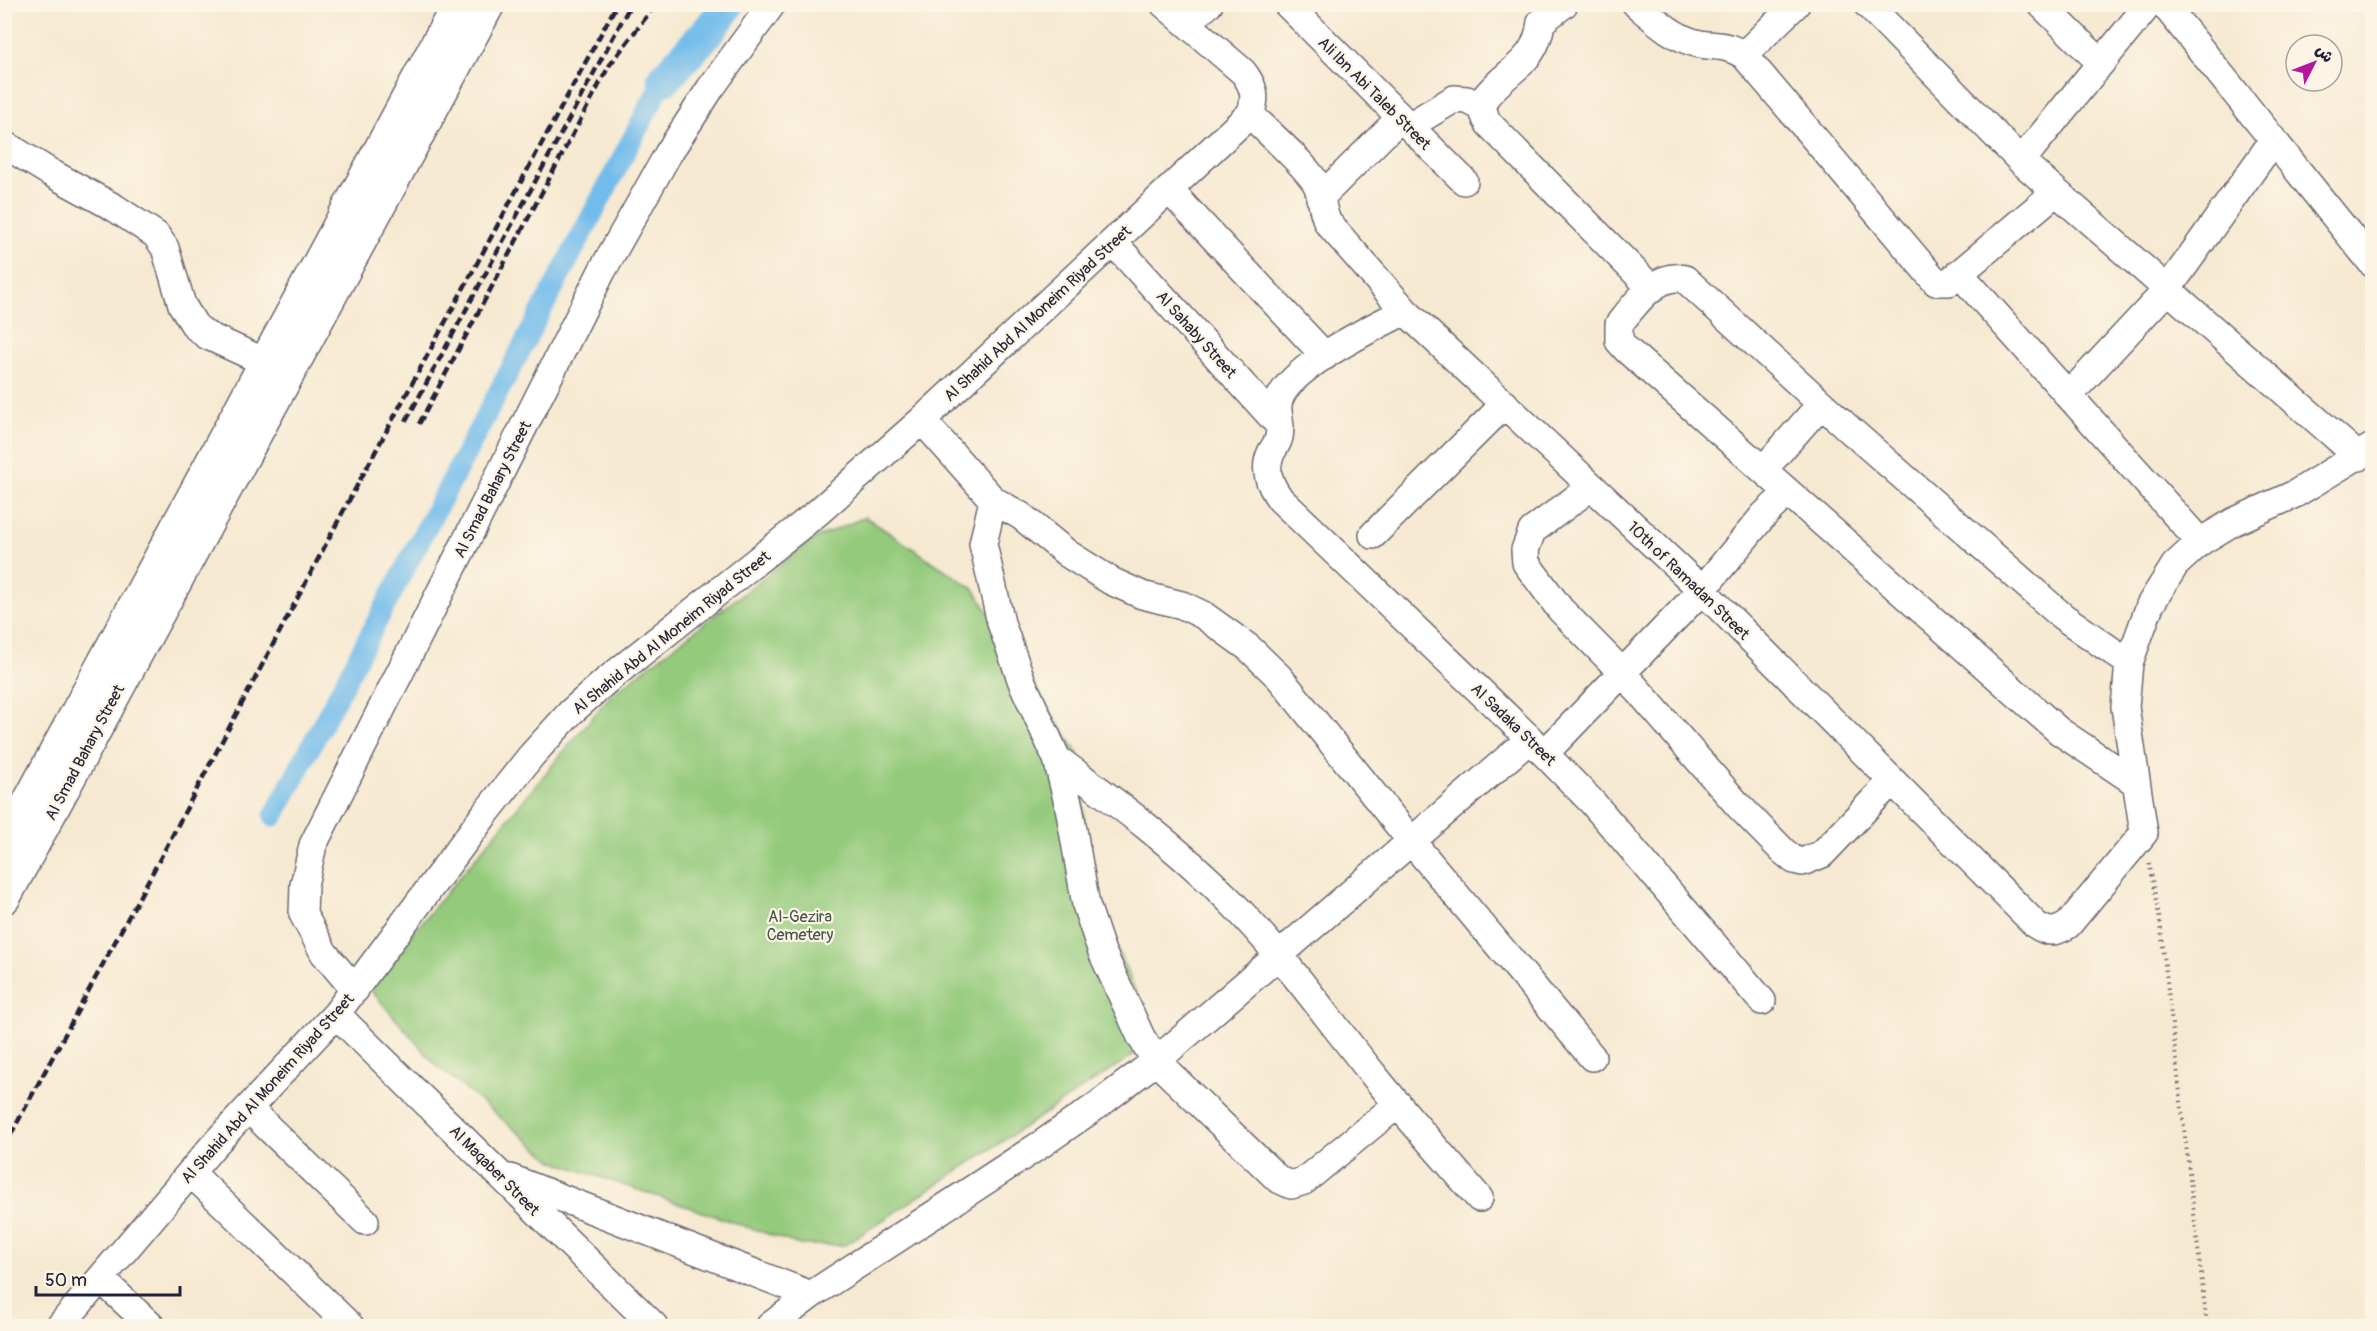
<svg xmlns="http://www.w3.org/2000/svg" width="2377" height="1331" viewBox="0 0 2377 1331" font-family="Pangolin,'Playpen Sans Arabic',sans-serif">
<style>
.green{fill:#94ca7c;stroke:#5b765c;stroke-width:1.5}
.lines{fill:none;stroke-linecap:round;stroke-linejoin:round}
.canal{stroke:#72bceb;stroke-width:21}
.river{stroke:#72bceb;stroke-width:34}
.minor-casing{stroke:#6c6870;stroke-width:30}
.highway-casing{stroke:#6c6870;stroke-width:36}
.path{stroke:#6c6870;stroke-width:4;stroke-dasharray:1.5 4.5;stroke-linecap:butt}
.minor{stroke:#fff;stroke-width:27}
.highway{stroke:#fff;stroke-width:33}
.rail{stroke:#22223b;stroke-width:4.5;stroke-dasharray:9 4.5;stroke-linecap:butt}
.labels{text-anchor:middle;stroke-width:4.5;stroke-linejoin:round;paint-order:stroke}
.street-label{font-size:16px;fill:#22223b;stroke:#fcf5e5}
.park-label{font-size:16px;fill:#44544e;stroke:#fcf5e5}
</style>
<rect width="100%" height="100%" fill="#fcf5e5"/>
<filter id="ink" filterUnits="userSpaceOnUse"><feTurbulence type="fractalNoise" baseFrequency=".0167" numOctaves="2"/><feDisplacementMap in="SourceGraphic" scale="12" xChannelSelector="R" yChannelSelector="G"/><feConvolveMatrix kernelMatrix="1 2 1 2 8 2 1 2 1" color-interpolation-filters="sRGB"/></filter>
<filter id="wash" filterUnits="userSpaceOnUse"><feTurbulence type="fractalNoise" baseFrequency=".008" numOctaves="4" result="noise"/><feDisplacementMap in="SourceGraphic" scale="24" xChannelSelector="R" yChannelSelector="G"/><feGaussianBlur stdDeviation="1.35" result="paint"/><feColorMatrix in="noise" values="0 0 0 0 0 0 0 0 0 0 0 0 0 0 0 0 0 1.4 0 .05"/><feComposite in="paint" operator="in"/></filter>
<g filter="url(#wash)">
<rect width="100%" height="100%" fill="#f6e9d1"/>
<!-- green -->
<path class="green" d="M 865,517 L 974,589 L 1079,755 L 1089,882 L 1156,1040 L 845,1245 L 800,1245 L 553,1161 L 435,1064 L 368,987 L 610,696 L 814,539 Z"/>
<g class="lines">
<!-- canal -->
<path class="canal" d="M 274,816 L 664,79"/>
<!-- river -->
<path class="river" d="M 664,79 L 711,28 L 728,4"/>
</g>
</g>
<g filter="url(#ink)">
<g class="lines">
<!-- minor casing -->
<g class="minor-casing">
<path id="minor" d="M 1287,4 L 1464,181
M 1564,4 L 1541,22 C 1536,65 1507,68 1484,99 C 1481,108 1484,116 1489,124 L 1652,289
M 1636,4 C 1655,20 1675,39 1700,44 C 1718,47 1726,44 1744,55 L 1936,282 L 1949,282 L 2056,192
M 1867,4 L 2021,161
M 2041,4 L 2100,62
M 2149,4 L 2021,161 L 2359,457
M 2164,4 L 2372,263
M 1186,23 L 1209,4
M 1744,55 L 1796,4
M 1250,114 C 1266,131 1310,168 1318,187 C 1322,199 1322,211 1328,223 L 1405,311 L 1702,590 L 2036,925 C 2048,933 2055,933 2068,925 L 2144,833 L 2125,707 L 2129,663 L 2150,605 L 2175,565 L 2200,542 L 2233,522 L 2295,494 L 2372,447
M 1409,126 L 1454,99 L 1467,100 L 1482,107
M 4,144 L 51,173 L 115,208 L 156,235 L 165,248 L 182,305 L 195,326 L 206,335 L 265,362
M 1170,191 L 1325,356
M 1320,198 L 1400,118
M 1113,242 L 1280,426
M 1959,273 L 2200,542
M 1405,311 C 1376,326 1282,370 1278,405 C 1277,415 1282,425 1279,437 C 1278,443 1274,447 1271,453 C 1263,470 1270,485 1280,499 L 1530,739 L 1592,802 L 1762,1001
M 2068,396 L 2167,290 L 2273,141
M 922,420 L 993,500 L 983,544 L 1001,623 L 1022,682 L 1057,759 L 1069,807 L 1086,905 L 1102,952 L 1141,1037 L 1156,1061 L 1278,1179 L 1291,1185 L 1304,1181 L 1398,1104
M 1763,470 L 1821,404
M 1591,487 L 1532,531 L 1525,550 L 1526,563 L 1560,609 L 1622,672 L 1737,804 L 1783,851 L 1794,860 L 1802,862 L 1822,854 L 1891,782
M 993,500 L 1021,516 L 1068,554 L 1111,581 L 1142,595 L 1182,605 L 1203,615 L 1249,648 L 1279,677 L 1412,842 L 1592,1057
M 1373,535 L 1505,404
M 2129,663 L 2062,616 L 1849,429 L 1685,279 C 1657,271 1634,306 1619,324 L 1619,341 L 1627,350 L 2059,731 L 2135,782
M 1545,753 L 1702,590 L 1764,515 L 1787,493
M 1057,759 C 1117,803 1177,847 1230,901 C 1282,954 1325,1015 1372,1073 C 1406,1116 1443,1156 1479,1198
M 355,990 L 324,953 L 303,914 L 304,885 L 313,845 L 602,271 L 668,154 L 710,89 L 772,4
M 336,1014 L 654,1326
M 249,1109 L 365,1221
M 191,1173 L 350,1326
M 510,1178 L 811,1295
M 101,1279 L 151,1326
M 60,1326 L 213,1146 L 336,1014 L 485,814 L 531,756 L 571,712 L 606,681 L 817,513 L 922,420 L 1250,114 C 1257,98 1254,86 1243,72 L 1164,4
M 770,1326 L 811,1295 L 1043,1143 L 1098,1105 L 1156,1061 L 1530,739"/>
</g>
<!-- highway casing -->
<g class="highway-casing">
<path id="highway" d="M 4,849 L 459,4
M 4,897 L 488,4"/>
</g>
<!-- path -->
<path class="path" d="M 2149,863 L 2160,921 L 2207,1326"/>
<!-- minor -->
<use href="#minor" class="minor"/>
<!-- highway -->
<use href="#highway" class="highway"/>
<!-- rail -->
<path class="rail" d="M 406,421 L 631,4
M 419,424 L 609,66 L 656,4
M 4,1147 L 162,855 L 346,506 L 617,4"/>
</g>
</g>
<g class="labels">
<!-- street labels -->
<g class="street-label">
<text transform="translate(1375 93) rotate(45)" y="6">Ali Ibn Abi Taleb Street</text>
<text transform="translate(1037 313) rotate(-43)" y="6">Al Shahid Abd Al Moneim Riyad Street</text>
<text transform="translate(1197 334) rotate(48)" y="6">Al Sahaby Street</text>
<text transform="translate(492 489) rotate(-63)" y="6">Al Smad Bahary Street</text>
<text transform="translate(1689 580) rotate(44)" y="6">10th of Ramadan Street</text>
<text transform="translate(671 632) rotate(-39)" y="6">Al Shahid Abd Al Moneim Riyad Street</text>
<text transform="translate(1514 724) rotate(44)" y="6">Al Sadaka Street</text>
<text transform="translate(84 752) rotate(-62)" y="6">Al Smad Bahary Street</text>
<text transform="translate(267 1088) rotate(-48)" y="6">Al Shahid Abd Al Moneim Riyad Street</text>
<text transform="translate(495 1170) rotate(45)" y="6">Al Maqaber Street</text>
</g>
<!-- park labels -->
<g class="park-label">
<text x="800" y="922">Al-Gezira<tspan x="800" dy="18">Cemetery</tspan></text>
</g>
</g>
<!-- margin -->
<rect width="2377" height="1331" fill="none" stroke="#fcf5e5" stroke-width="24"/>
<!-- north arrow -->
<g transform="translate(2314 63) rotate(48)"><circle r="28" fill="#fcf5e5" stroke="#a5a1a1" stroke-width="1.5"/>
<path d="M0-4.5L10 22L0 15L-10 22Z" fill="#b5179e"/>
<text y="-9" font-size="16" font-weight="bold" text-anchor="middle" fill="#22223b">ش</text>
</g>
<!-- scale -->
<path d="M36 1286v9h144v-9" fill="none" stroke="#22223b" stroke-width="3"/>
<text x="45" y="1286" font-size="18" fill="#22223b" stroke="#fcf5e5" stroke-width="4.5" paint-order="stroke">50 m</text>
</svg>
